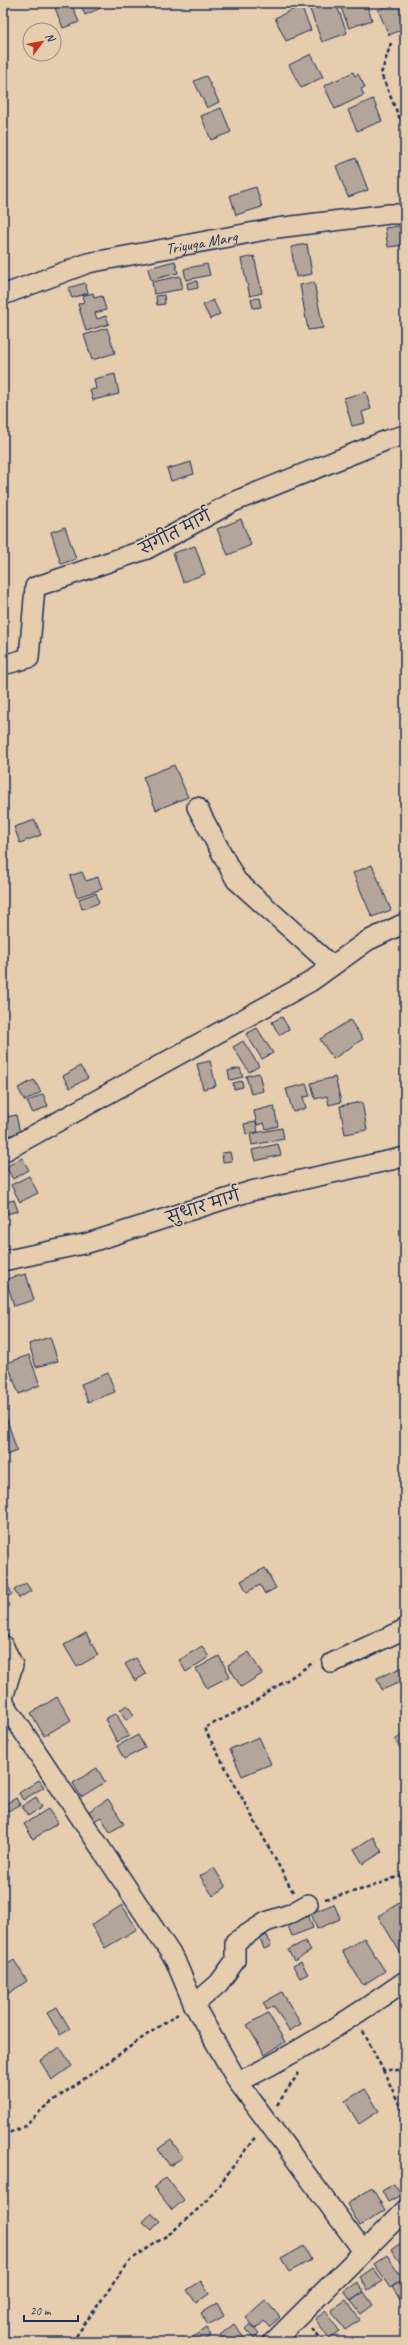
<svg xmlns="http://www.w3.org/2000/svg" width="408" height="2345" viewBox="0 0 408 2345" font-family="Caveat,'Playpen Sans Deva',sans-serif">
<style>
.building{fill:#b3a599;stroke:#1b2f5e}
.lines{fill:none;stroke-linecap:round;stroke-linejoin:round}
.minor-casing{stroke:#1b2f5e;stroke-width:22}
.path{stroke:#1b2f5e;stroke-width:2.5;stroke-dasharray:4 3;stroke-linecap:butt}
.minor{stroke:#e5cdad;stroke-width:19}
.labels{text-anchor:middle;stroke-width:3.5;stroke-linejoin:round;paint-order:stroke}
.street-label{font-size:16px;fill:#1b2f5e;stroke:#e5cdad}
</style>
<rect width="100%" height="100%" fill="#e5cdad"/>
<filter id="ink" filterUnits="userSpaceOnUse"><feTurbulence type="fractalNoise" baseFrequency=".025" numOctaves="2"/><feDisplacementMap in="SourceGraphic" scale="8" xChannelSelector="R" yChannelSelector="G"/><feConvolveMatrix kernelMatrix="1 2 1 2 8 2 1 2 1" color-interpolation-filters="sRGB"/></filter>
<g filter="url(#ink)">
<!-- building -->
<path class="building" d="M 53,3 L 71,3 L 79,22 L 63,28 Z
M 80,3 L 107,3 L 107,5 L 85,15 Z
M 321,3 L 336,3 L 347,33 L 322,42 L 309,7 Z
M 339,3 L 366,3 L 372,20 L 349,28 Z
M 393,3 L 404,3 L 405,28 L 389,35 L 378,10 Z
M 301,6 L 311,30 L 286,41 L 275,18 Z
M 311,54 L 323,77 L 301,88 L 289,65 Z
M 353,72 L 355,76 L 358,74 L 365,87 L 361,89 L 364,95 L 335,109 L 324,86 Z
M 206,76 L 219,102 L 207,108 L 194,81 Z
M 373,99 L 382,121 L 357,131 L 348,110 Z
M 221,108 L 231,132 L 211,140 L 201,116 Z
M 356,158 L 368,190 L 348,197 L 336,166 Z
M 256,187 L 262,207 L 236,215 L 230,195 Z
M 405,225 L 405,245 L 388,247 L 385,228 Z
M 307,244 L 312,274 L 296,277 L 291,247 Z
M 254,256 L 262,293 L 250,296 L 241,259 Z
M 175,261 L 178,273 L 151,280 L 148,268 Z
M 207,264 L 210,275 L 186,280 L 184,269 Z
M 180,276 L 183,289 L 154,294 L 152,282 Z
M 197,281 L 198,288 L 188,290 L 187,283 Z
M 314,282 L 323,328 L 308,330 L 300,285 Z
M 85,283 L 88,293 L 72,298 L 68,288 Z
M 93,293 L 94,298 L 102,296 L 106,310 L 95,313 L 97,319 L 106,316 L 109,324 L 86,331 L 78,304 L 84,302 L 82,296 Z
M 164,295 L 165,304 L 157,305 L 156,296 Z
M 259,298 L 261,307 L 253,308 L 251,299 Z
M 213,300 L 220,314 L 210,319 L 203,305 Z
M 107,328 L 115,353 L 92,360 L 84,335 Z
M 115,374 L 119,394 L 93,400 L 90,390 L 96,389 L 94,379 Z
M 366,392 L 371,409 L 362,412 L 365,423 L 352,426 L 344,398 Z
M 191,462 L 194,474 L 171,481 L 167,469 Z
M 241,519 L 251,545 L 228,555 L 217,529 Z
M 65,527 L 76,559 L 61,564 L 51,532 Z
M 195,546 L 205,574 L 183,582 L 173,553 Z
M 174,765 L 188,797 L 156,810 L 143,777 Z
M 35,820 L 41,835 L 20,843 L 14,827 Z
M 372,865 L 391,910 L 372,917 L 353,873 Z
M 82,872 L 86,881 L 98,877 L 102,889 L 77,897 L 70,876 Z
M 96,893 L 99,903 L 82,909 L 79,899 Z
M 282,1017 L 289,1029 L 279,1035 L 272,1022 Z
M 350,1020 L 363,1039 L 333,1059 L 320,1039 Z
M 257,1028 L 273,1053 L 262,1059 L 246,1034 Z
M 243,1041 L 259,1066 L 249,1072 L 233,1047 Z
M 210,1061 L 216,1086 L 203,1089 L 197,1064 Z
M 80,1066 L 88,1078 L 70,1088 L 63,1076 Z
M 240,1068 L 243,1077 L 230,1080 L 228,1071 Z
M 259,1073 L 263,1091 L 251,1094 L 246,1076 Z
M 335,1077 L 341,1102 L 329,1105 L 327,1096 L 315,1099 L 311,1083 Z
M 34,1080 L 41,1092 L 25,1101 L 18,1088 Z
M 242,1081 L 243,1087 L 234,1089 L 233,1083 Z
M 306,1084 L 310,1096 L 303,1097 L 306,1108 L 293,1112 L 286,1089 Z
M 3,1094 L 8,1116 L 3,1117 Z
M 43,1094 L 48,1106 L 33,1113 L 27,1102 Z
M 362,1102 L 367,1130 L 345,1134 L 340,1106 Z
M 274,1106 L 278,1126 L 266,1129 L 264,1123 L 257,1125 L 254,1111 Z
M 16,1115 L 20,1133 L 3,1137 L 3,1118 Z
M 256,1122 L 258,1132 L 246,1134 L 244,1124 Z
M 282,1128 L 284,1139 L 252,1145 L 250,1134 Z
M 278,1144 L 281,1155 L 255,1161 L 252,1150 Z
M 230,1152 L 232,1161 L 223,1162 L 222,1153 Z
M 22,1158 L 29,1170 L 13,1179 L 6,1167 Z
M 29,1176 L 38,1193 L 20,1202 L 11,1185 Z
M 14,1200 L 18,1211 L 7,1214 L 4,1203 Z
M 26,1274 L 34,1300 L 14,1306 L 6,1279 Z
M 50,1337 L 58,1361 L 36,1367 L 29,1344 Z
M 29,1355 L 40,1385 L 19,1394 L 7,1363 Z
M 108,1373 L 115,1392 L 88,1402 L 81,1384 Z
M 4,1410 L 17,1451 L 3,1456 L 3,1411 Z
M 265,1568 L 276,1588 L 265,1594 L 260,1585 L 247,1592 L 241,1581 Z
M 3,1576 L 12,1594 L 3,1599 Z
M 26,1583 L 31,1591 L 19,1598 L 14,1590 Z
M 86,1633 L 98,1655 L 77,1667 L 64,1645 Z
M 202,1646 L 209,1657 L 186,1672 L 179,1660 Z
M 249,1652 L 262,1674 L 241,1687 L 228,1665 Z
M 219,1656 L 230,1676 L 207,1688 L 196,1669 Z
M 136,1658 L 146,1674 L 135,1681 L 125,1664 Z
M 403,1667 L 405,1680 L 382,1690 L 377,1678 Z
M 57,1697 L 71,1720 L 44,1736 L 31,1713 Z
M 127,1705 L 134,1715 L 126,1720 L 120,1710 Z
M 116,1713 L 129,1736 L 117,1742 L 105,1719 Z
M 405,1733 L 405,1748 L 402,1751 L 395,1740 Z
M 138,1735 L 145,1748 L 124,1759 L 117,1746 Z
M 259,1737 L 271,1764 L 242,1776 L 230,1749 Z
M 97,1768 L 105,1782 L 81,1797 L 73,1783 Z
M 39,1780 L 44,1787 L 23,1800 L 19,1793 Z
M 36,1797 L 42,1807 L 28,1816 L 22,1806 Z
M 16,1798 L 20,1805 L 8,1811 L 4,1805 Z
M 108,1799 L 124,1824 L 110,1832 L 101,1817 L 94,1821 L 88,1812 Z
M 48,1809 L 58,1823 L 33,1839 L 24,1824 Z
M 373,1837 L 382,1852 L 363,1864 L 354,1849 Z
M 214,1868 L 226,1887 L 213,1896 L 200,1876 Z
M 401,1902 L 405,1908 L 405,1956 L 403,1957 L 378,1916 Z
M 334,1904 L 340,1919 L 317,1929 L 311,1913 Z
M 122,1905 L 137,1929 L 105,1948 L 91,1925 Z
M 308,1915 L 313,1928 L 292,1936 L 287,1923 Z
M 267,1935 L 271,1946 L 264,1949 L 260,1938 Z
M 364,1938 L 385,1971 L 363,1985 L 342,1951 Z
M 305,1941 L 311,1951 L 294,1961 L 288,1950 Z
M 14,1960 L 27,1981 L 6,1995 L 3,1991 L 3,1967 Z
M 301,1962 L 308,1974 L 300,1978 L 293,1966 Z
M 282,1992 L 301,2024 L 289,2031 L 274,2006 L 267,2010 L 263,2003 Z
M 57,2007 L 70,2029 L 60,2035 L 47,2013 Z
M 268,2013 L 285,2042 L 265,2055 L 247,2025 Z
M 60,2047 L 72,2066 L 52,2080 L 40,2061 Z
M 365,2089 L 379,2111 L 359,2124 L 345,2101 Z
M 171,2140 L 183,2157 L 170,2166 L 158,2149 Z
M 166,2177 L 184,2200 L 172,2210 L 154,2187 Z
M 394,2184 L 401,2195 L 388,2202 L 382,2191 Z
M 372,2188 L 385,2210 L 360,2226 L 347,2204 Z
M 151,2213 L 160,2221 L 152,2230 L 143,2222 Z
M 402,2242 L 405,2246 L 405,2269 L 391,2250 Z
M 304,2246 L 311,2260 L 289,2272 L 281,2259 Z
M 387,2255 L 403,2279 L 390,2288 L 374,2264 Z
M 373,2268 L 382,2281 L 368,2290 L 360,2277 Z
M 201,2281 L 209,2294 L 196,2303 L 187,2290 Z
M 357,2282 L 364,2291 L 351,2301 L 344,2291 Z
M 400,2282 L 405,2290 L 405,2299 L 401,2301 L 392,2287 Z
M 364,2292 L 373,2305 L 361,2314 L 351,2301 Z
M 265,2300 L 280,2317 L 269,2327 L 264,2321 L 256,2329 L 246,2317 Z
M 346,2300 L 360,2320 L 345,2330 L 331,2310 Z
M 217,2303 L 224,2316 L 208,2325 L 201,2313 Z
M 326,2311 L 340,2332 L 330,2339 L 315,2319 Z
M 234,2324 L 246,2341 L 244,2342 L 225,2342 L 220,2335 Z
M 250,2324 L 259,2334 L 254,2339 L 245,2329 Z
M 206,2328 L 211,2336 L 202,2342 L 192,2342 L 190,2339 Z"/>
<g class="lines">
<!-- minor casing -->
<g class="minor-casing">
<g id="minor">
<path id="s1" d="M 3,295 L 88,263 L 277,228 L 389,214 L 405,214"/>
<path d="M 3,665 L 29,658 L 35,587 L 147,549 L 233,502 L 387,440 L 405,435"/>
<path d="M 197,807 L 236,880 L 332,966"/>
<path d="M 3,1152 L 310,982 L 367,941 L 405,923"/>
<path d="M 3,1261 L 88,1243 L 251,1191 L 405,1157"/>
<path d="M 3,1645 L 13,1665 L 3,1698"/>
<path d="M 332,1663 L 405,1629"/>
<path d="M 3,1701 L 175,1960 L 194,2005 L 238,2082 L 363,2251"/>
<path d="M 194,2005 L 219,1983 L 235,1961 L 235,1942 L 266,1922 L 290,1914 L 308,1904"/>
<path d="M 238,2082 C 297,2054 352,2018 405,1981"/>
<path d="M 273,2342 L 405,2210"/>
</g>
</g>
<!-- path -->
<path class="path" d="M 391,43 L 381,74 L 405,131
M 293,1892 L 204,1728 L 245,1708 L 314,1662
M 325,1899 L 368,1888 L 405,1874
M 363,2031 L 383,2070 L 405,2070
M 383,2070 L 405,2116
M 277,2105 L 300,2071
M 3,2135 L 22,2128 L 47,2105 L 148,2034 L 178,2014
M 312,2328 L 324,2342
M 72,2342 L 129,2261 L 172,2232 L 207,2201 L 256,2136"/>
<!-- minor -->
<use href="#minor" class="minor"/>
</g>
</g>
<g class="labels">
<!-- street labels -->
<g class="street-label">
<text dy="6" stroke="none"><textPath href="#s1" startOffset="206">Triyuga Marg</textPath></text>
<text transform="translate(175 532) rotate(-27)" y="6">संगीत मार्ग</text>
<text transform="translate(203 1206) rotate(-18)" y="6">सुधार मार्ग</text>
</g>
</g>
<!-- margin -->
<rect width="408" height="2345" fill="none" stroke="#e5cdad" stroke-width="16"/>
<rect x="8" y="8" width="392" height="2329" fill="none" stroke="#1b2f5e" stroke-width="1.5" filter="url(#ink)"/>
<!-- north arrow -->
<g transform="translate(42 42) rotate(58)"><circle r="19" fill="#e5cdad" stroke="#948e8d"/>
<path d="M0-3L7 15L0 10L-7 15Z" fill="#c8321e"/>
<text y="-6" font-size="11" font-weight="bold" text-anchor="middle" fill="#1b2f5e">N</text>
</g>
<!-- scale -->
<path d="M24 2315v6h54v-6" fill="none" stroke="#1b2f5e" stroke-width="2"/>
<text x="30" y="2315" font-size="12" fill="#1b2f5e" stroke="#e5cdad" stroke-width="3" paint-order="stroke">20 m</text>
</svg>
